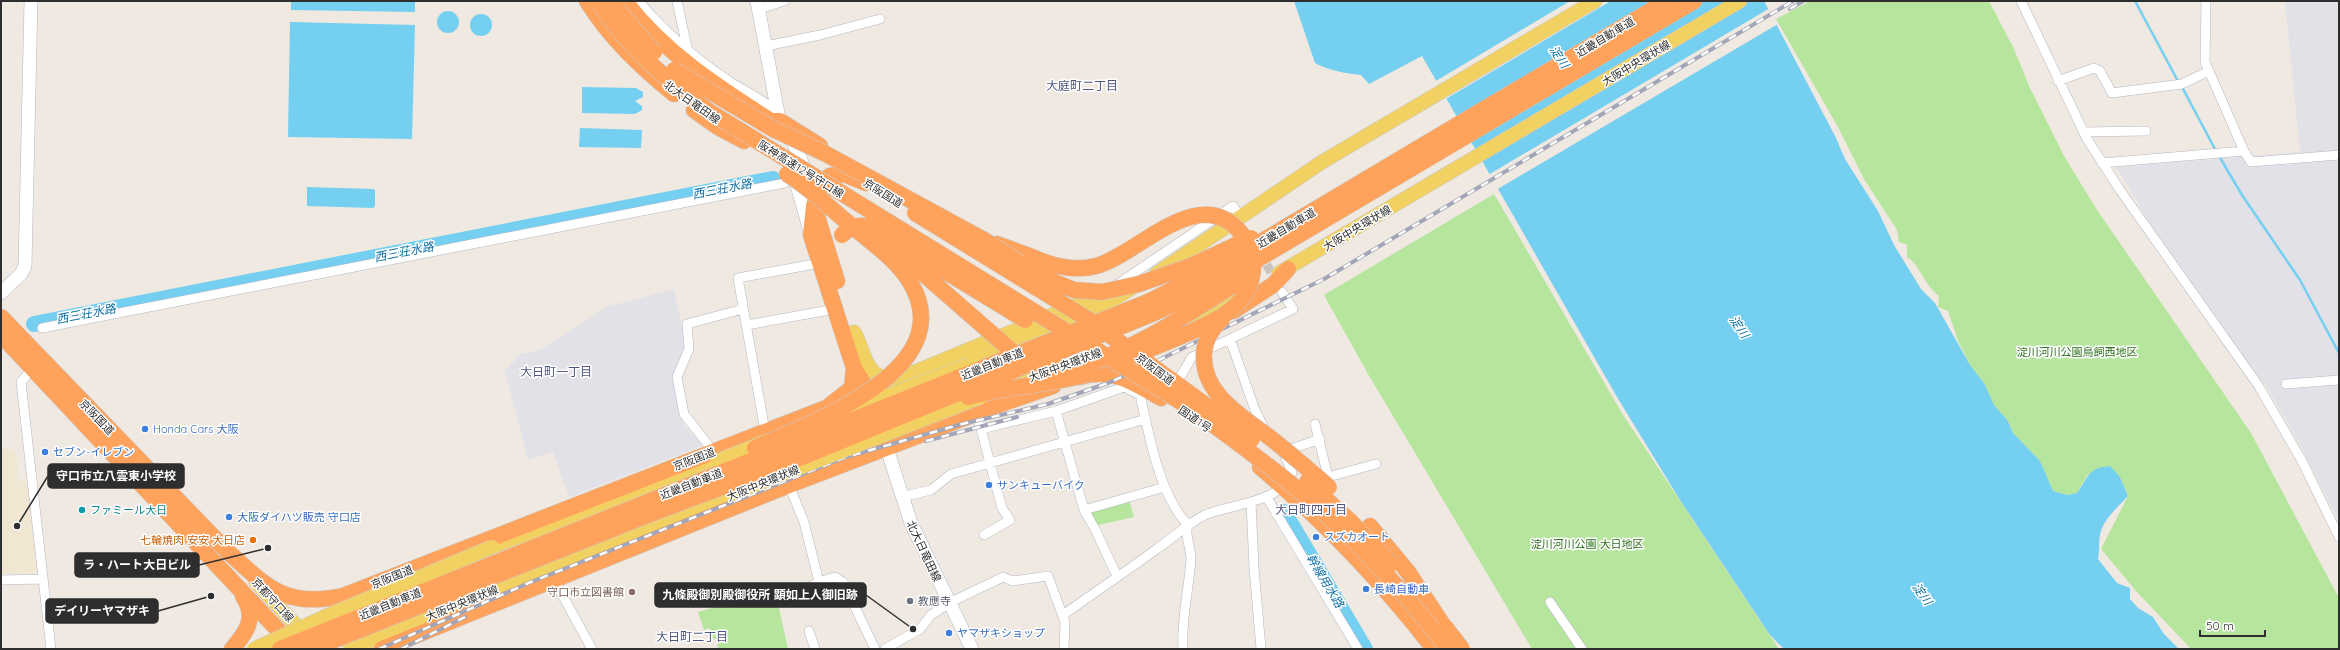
<svg xmlns="http://www.w3.org/2000/svg" width="2340" height="650" viewBox="0 0 2340 650" font-family="Quicksand,'Noto Sans JP',sans-serif">
<style>
.industrial{fill:#e3e1e8}
.education{fill:#f0e6d1}
.green{fill:#b6e59e}
.water{fill:#75cff0}
.pier{fill:#efe9e1}
.lines{fill:none;stroke-linecap:round;stroke-linejoin:round}
.stream{stroke:#75cff0;stroke-width:2.5}
.river{stroke:#75cff0;stroke-width:16}
.street-tunnel{stroke:#c8c4bd;stroke-width:9;stroke-dasharray:9 4.5;stroke-linecap:butt}
.street-casing{stroke:#b4b7c1;stroke-width:10}
.secondary-casing{stroke:#b4b7c1;stroke-width:14}
.primary-casing{stroke:#c9c9c9;stroke-width:15}
.highway-casing{stroke:#c9c9c9;stroke-width:17}
.street{stroke:#fff;stroke-width:9}
.secondary{stroke:#fff;stroke-width:13}
.primary{stroke:#f2d163;stroke-width:14}
.highway{stroke:#ffa35c;stroke-width:16}
.rail-casing{stroke:#a3a6b8;stroke-width:4}
.rail{stroke:#fff;stroke-width:2.5;stroke-dasharray:8;stroke-linecap:butt}
.primary-bridge-casing{stroke:#c9c9c9;stroke-width:15;stroke-linecap:butt}
.highway-bridge-casing{stroke:#c9c9c9;stroke-width:17;stroke-linecap:butt}
.primary-bridge{stroke:#f2d163;stroke-width:14}
.highway-bridge{stroke:#ffa35c;stroke-width:16}
.shop-dot{fill:#3f7fe0;stroke:#fff;stroke-width:1.5}
.culture-dot{fill:#0f9aa8;stroke:#fff;stroke-width:1.5}
.food-dot{fill:#e8710a;stroke:#fff;stroke-width:1.5}
.education-dot{fill:#8d6e63;stroke:#fff;stroke-width:1.5}
.worship-dot{fill:#6b7280;stroke:#fff;stroke-width:1.5}
.labels{text-anchor:middle;stroke-width:3;stroke-linejoin:round;paint-order:stroke}
.street-label{font-size:11px;fill:#2e2e2e;stroke:#fff}
.park-label{font-size:11px;fill:#2c6e1b;stroke:#fff}
.shop-label{font-size:11px;fill:#366cbe;stroke:#fff;text-anchor:start}
.culture-label{font-size:11px;fill:#0d838f;stroke:#fff;text-anchor:start}
.food-label{font-size:11px;fill:#c56008;stroke:#fff;text-anchor:end}
.education-label{font-size:11px;fill:#785e54;stroke:#fff;text-anchor:end}
.worship-label{font-size:11px;fill:#5b616d;stroke:#fff;text-anchor:start}
.water-label{font-size:12px;font-style:italic;fill:#0d6fa3;stroke:#fff}
.neighbourhood-label{font-size:12px;fill:#4d5680;stroke:#fff}
.leader{fill:none;stroke:#2e2e2e;stroke-width:1.5}
.callout-dot{fill:#2e2e2e;stroke:#fff;stroke-width:1.5}
.callout{fill:#2e2e2e;stroke:#2e2e2e;stroke-width:1.5}
.callout-label{font-size:12px;text-anchor:middle;font-weight:bold;fill:#fff}
</style>
<rect width="100%" height="100%" fill="#efe9e1"/>
<!-- industrial -->
<path class="industrial" d="M 2285,1 L 2339,1 L 2339,521 L 2302,448 L 2269,390 L 2185,280 L 2116,167 L 2300,152 Z
M 674,289 L 687,351 L 675,377 L 684,425 L 694,437 L 696,436 L 704,445 L 569,497 L 553,452 L 528,460 L 504,368 L 508,368 L 520,354 L 540,350 L 607,307 Z"/>
<!-- education -->
<path class="education" d="M 1,448 L 16,451 L 19,481 L 27,481 L 37,571 L 34,574 L 1,573 Z"/>
<!-- green -->
<path class="green" d="M 1810,1 L 1989,1 L 2014,49 L 2029,86 L 2064,156 L 2097,210 L 2251,433 L 2339,598 L 2339,649 L 2191,649 L 2137,592 L 2101,549 L 2128,496 L 2120,477 L 2088,474 L 2077,493 L 2067,495 L 2053,491 L 2040,461 L 2013,433 L 2008,421 L 1994,405 L 1984,383 L 1970,365 L 1958,341 L 1948,311 L 1938,307 L 1939,296 C 1924,285 1921,266 1907,257 L 1907,245 L 1899,242 L 1897,230 L 1864,179 L 1838,127 L 1776,19 Z
M 1494,194 L 1623,415 L 1779,649 L 1532,649 L 1368,374 L 1324,295 Z
M 1129,499 L 1134,517 L 1098,525 L 1089,513 Z
M 775,590 L 788,649 L 718,649 L 717,639 L 713,639 L 710,628 L 704,630 L 698,612 Z"/>
<!-- water -->
<path class="water" d="M 291,1 L 415,1 L 415,12 L 291,10 Z
M 1294,1 L 1764,1 L 1835,136 L 1845,159 L 1878,211 L 1894,245 L 1921,289 L 1935,303 L 1970,365 L 1984,383 L 1994,405 L 2008,421 L 2013,433 L 2040,461 L 2053,491 L 2067,495 L 2077,493 C 2089,477 2087,468 2110,466 L 2120,477 L 2128,496 C 2119,506 2105,518 2101,531 C 2098,539 2100,550 2098,559 L 2117,583 L 2130,588 L 2130,599 L 2138,608 L 2153,617 L 2164,634 L 2179,649 L 1784,649 L 1770,635 L 1680,500 L 1617,397 L 1422,56 L 1369,84 L 1361,75 C 1345,73 1330,71 1315,63 Z
M437 22a11 11 0 1 1 22 0a11 11 0 1 1-22 0Z
M470 25a11 11 0 1 1 22 0a11 11 0 1 1-22 0Z
M 290,22 L 415,25 L 412,139 L 288,137 Z
M 582,87 L 636,88 L 643,92 L 643,97 L 635,101 L 642,106 L 642,110 L 635,114 L 582,113 Z
M 580,128 L 642,130 L 641,148 L 579,147 Z
M 307,187 L 373,189 L 375,190 L 375,206 L 373,208 L 307,206 Z"/>
<!-- pier -->
<path class="pier" d="M 1570,1 L 1611,1 L 1444,100 L 1434,82 Z
M 1770,8 L 1778,24 L 1496,190 L 1488,175 Z"/>
<g class="lines">
<!-- stream -->
<path class="stream" d="M 2135,1 L 2179,83
M 2182,87 L 2216,151
M 2219,156 L 2242,195 L 2300,280 L 2339,353"/>
<!-- river -->
<path class="river" d="M 34,324 L 773,179
M 1284,512 L 1365,649"/>
<!-- street-tunnel -->
<path class="street-tunnel" d="M 1260,253 L 1277,283"/>
<!-- street casing -->
<g class="street-casing">
<path id="street" d="M 677,1 L 688,52
M 2021,1 L 2087,139 L 2120,190 L 2258,385 L 2302,461 L 2339,537
M 2206,1 L 2205,62 L 2244,151 L 2251,162 L 2339,155
M 759,9 L 784,1
M 766,46 L 820,35 L 880,19
M 2058,81 L 2094,68 L 2100,71 L 2112,93 L 2182,84 L 2209,71
M 2084,132 L 2146,131
M 2102,163 L 2244,151
M 1115,286 L 1233,206 L 1237,212
M 747,325 L 835,309
M 42,328 L 785,183
M 1230,339 L 1255,410 L 1265,430
M 33,368 L 21,382 L 51,649
M 2286,384 L 2339,380
M 1175,386 L 1192,357 L 1293,309 L 1282,292
M 1056,411 L 1084,510
M 976,414 L 981,429 L 1056,411 L 1124,387 L 1140,395 C 1149,434 1159,495 1188,525
M 1315,424 L 1328,477 L 1376,464
M 981,429 L 1002,508 L 1010,520 L 984,535
M 765,431 L 738,278 L 820,263
M 1285,451 L 1320,439
M 714,452 L 684,414 L 677,377 L 689,349 L 687,324 L 743,309
M 789,485 L 804,522 L 819,582
M 1266,496 L 1358,649
M 901,497 L 931,490 L 951,474 L 1146,419
M 1251,502 L 1254,568 L 1261,649
M 1117,576 L 1095,529 L 1084,510 L 1165,487
M 1,580 L 43,579
M 554,580 L 592,649
M 780,593 L 797,593 L 819,582 L 835,577 L 843,582 L 875,649
M 1550,602 L 1582,649
M 1063,615 C 1095,592 1127,571 1158,548 C 1174,537 1188,523 1205,515 C 1229,504 1284,503 1292,472 L 1284,454
M 809,631 L 815,649
M 885,649 L 920,629 L 931,615 L 949,603 L 1003,577 L 1012,581 L 1048,576 L 1065,622 L 1064,649
M 1183,649 C 1181,619 1189,589 1191,559 C 1191,547 1184,535 1188,525"/>
</g>
<!-- secondary casing -->
<g class="secondary-casing">
<path id="secondary" d="M 636,1 C 662,32 694,60 727,82 C 741,92 759,99 771,110 C 785,122 801,157 806,174
M 757,1 L 779,119
M 794,175 L 810,231
M 1,293 L 21,274 L 25,266 L 31,1
M 887,449 L 911,523 L 972,649"/>
</g>
<!-- primary casing -->
<g class="primary-casing">
<path id="primary" d="M 1279,273 L 1740,1
M 1156,274 L 1322,162 L 1595,1
M 1190,318 L 1245,293
M 854,332 C 865,349 865,382 893,377
M 971,364 L 1103,306 L 1135,286
M 1019,382 L 1058,368
M 876,388 L 1110,291
M 593,508 L 717,461
M 527,542 L 602,505
M 492,547 L 536,530
M 256,582 L 306,636
M 350,649 L 732,494"/>
</g>
<!-- highway casing -->
<g class="highway-casing">
<path id="highway" d="M 587,1 C 610,38 641,67 674,94
M 625,1 C 663,52 718,87 771,121 L 780,121 L 820,146
M 1486,108 L 1667,1
M 694,110 L 718,127 L 744,141
M 1493,120 L 1694,1
M 866,183 L 844,174 L 830,176 L 825,180 L 819,188 L 814,206 L 811,235 L 854,368 L 868,391 L 872,404
M 816,213 L 837,281
M 997,244 L 1032,257
M 1233,311 L 1273,285 L 1288,269
M 1,317 L 227,551 C 268,588 285,608 343,596 L 839,403
M 1,335 L 293,646
M 1079,377 C 1113,367 1132,382 1161,398
M 829,406 L 852,388 L 854,368
M 1260,467 C 1324,521 1383,583 1434,649
M 1370,526 L 1408,572 L 1443,625
M 232,649 C 247,632 257,617 243,596
M 382,649 L 789,485 L 998,405 L 1053,386"/>
</g>
<!-- street -->
<use href="#street" class="street"/>
<!-- secondary -->
<use href="#secondary" class="secondary"/>
<!-- primary -->
<use href="#primary" class="primary"/>
<!-- highway -->
<use href="#highway" class="highway"/>
<!-- rail casing -->
<g class="rail-casing">
<path id="rail" d="M 1790,9 L 1803,1
M 926,441 L 1017,417
M 379,649 L 531,582 L 846,457 L 962,424 L 1048,404 L 1108,383 L 1155,362 L 1324,279 L 1793,1
M 401,649 L 465,617"/>
</g>
<!-- rail -->
<use href="#rail" class="rail"/>
<!-- primary-bridge casing -->
<g class="primary-bridge-casing">
<path id="primary-bridge" d="M 844,412 L 971,364
M 717,461 L 765,442
M 732,494 L 981,397
M 254,649 L 324,617 L 492,547"/>
</g>
<!-- highway-bridge casing -->
<g class="highway-bridge-casing">
<path id="highway-bridge" d="M 598,1 C 625,46 668,81 710,112 L 1189,407 C 1230,437 1271,466 1310,500 C 1361,544 1407,595 1448,649
M 612,1 L 631,26 L 654,52
M 674,70 L 773,129 L 826,154 L 984,240 L 1042,277 L 1074,290 L 1102,292 L 1139,284 L 1193,265 L 1251,238
M 915,213 L 1089,320 L 1252,439
M 842,235 C 852,225 861,224 874,228 L 1025,320
M 895,249 L 1014,353 C 1029,362 1045,369 1063,368 C 1109,367 1198,308 1238,282
M 1032,257 C 1052,266 1074,272 1096,266 C 1138,255 1199,181 1241,233 C 1252,247 1256,263 1251,281 C 1247,297 1235,308 1221,317 C 1192,334 1158,345 1127,358
M 1222,319 C 1212,328 1205,340 1204,353 C 1201,395 1245,418 1273,440 C 1292,455 1310,471 1329,487
M 968,397 C 1009,385 1051,386 1091,373
M 755,448 C 812,422 963,369 910,282 C 896,259 873,244 853,227 C 831,209 811,189 787,174
M 1307,482 L 1351,522 L 1391,564
M 1445,627 L 1462,649
M 280,649 L 1148,302 L 1222,265 L 1486,108
M 312,649 L 645,516 L 802,457 L 1154,313 L 1206,289 L 1260,258 L 1493,120"/>
</g>
<!-- primary-bridge -->
<use href="#primary-bridge" class="primary-bridge"/>
<!-- highway-bridge -->
<use href="#highway-bridge" class="highway-bridge"/>
</g>
<!-- markers -->
<g class="shop-dot">
<circle cx="145" cy="429" r="4"/>
<circle cx="45" cy="452" r="4"/>
<circle cx="989" cy="485" r="4"/>
<circle cx="229" cy="517" r="4"/>
<circle cx="1316" cy="537" r="4"/>
<circle cx="1366" cy="589" r="4"/>
<circle cx="949" cy="633" r="4"/>
</g>
<circle class="culture-dot" cx="82" cy="510" r="4"/>
<circle class="food-dot" cx="253" cy="540" r="4"/>
<circle class="education-dot" cx="632" cy="592" r="4"/>
<circle class="worship-dot" cx="910" cy="601" r="4"/>
<g class="labels">
<!-- street labels -->
<g class="street-label">
<text transform="translate(1605 37) rotate(-31)" y="4">近畿自動車道</text>
<text transform="translate(1636 63) rotate(-31)" y="4">大阪中央環状線</text>
<text transform="translate(692 102) rotate(35)" y="4">北大日竜田線</text>
<text transform="translate(801 169) rotate(32)" y="4">阪神高速12号守口線</text>
<text transform="translate(883 193) rotate(32)" y="4">京阪国道</text>
<text transform="translate(1286 228) rotate(-31)" y="4">近畿自動車道</text>
<text transform="translate(1357 228) rotate(-31)" y="4">大阪中央環状線</text>
<text transform="translate(992 364) rotate(-22)" y="4">近畿自動車道</text>
<text transform="translate(1065 365) rotate(-20)" y="4">大阪中央環状線</text>
<text transform="translate(1155 369) rotate(37)" y="4">京阪国道</text>
<text transform="translate(97 417) rotate(46)" y="4">京阪国道</text>
<text transform="translate(1195 419) rotate(34)" y="4">国道1号</text>
<text transform="translate(694 459) rotate(-21)" y="4">京阪国道</text>
<text transform="translate(763 483) rotate(-22)" y="4">大阪中央環状線</text>
<text transform="translate(691 484) rotate(-21)" y="4">近畿自動車道</text>
<text transform="translate(924 551) rotate(65)" y="4">北大日竜田線</text>
<text transform="translate(392 577) rotate(-22)" y="4">京阪国道</text>
<text transform="translate(273 600) rotate(47)" y="4">京都守口線</text>
<text transform="translate(462 603) rotate(-22)" y="4">大阪中央環状線</text>
<text transform="translate(390 604) rotate(-22)" y="4">近畿自動車道</text>
</g>
<!-- park labels -->
<g class="park-label">
<text x="2077" y="356">淀川河川公園鳥飼西地区</text>
<text x="1587" y="548">淀川河川公園 大日地区</text>
</g>
<!-- shop labels -->
<g class="shop-label">
<text x="153" y="433">Honda Cars 大阪</text>
<text x="53" y="456">セブン-イレブン</text>
<text x="997" y="489">サンキューバイク</text>
<text x="237" y="521">大阪ダイハツ販売 守口店</text>
<text x="1324" y="541">スズカオート</text>
<text x="1374" y="593">長崎自動車</text>
<text x="957" y="637">ヤマザキショップ</text>
</g>
<!-- culture labels -->
<g class="culture-label">
<text x="90" y="514">ファミール大日</text>
</g>
<!-- food labels -->
<g class="food-label">
<text x="245" y="544">七輪焼肉 安安 大日店</text>
</g>
<!-- education labels -->
<g class="education-label">
<text x="624" y="596">守口市立図書館</text>
</g>
<!-- worship labels -->
<g class="worship-label">
<text x="918" y="605">教應寺</text>
</g>
<!-- water labels -->
<g class="water-label">
<text transform="translate(1559 57) rotate(56)" y="4">淀川</text>
<text transform="translate(722 189) rotate(-11)" y="4">西三荘水路</text>
<text transform="translate(404 252) rotate(-11)" y="4">西三荘水路</text>
<text transform="translate(86 314) rotate(-11)" y="4">西三荘水路</text>
<text transform="translate(1739 327) rotate(56)" y="4">淀川</text>
<text transform="translate(1325 581) rotate(59)" y="4">幹線用水路</text>
<text transform="translate(1922 594) rotate(54)" y="4">淀川</text>
</g>
<!-- neighbourhood labels -->
<g class="neighbourhood-label">
<text x="1082" y="90">大庭町二丁目</text>
<text x="556" y="376">大日町一丁目</text>
<text x="1311" y="514">大日町四丁目</text>
<text x="692" y="641">大日町二丁目</text>
</g>
</g>
<!-- callouts -->
<path class="leader" d="M17 526L48 476M268 548L199 565M913 629L866 595M211 596L158 611"/>
<g class="callout-dot">
<circle cx="17" cy="526" r="4"/>
<circle cx="268" cy="548" r="4"/>
<circle cx="913" cy="629" r="4"/>
<circle cx="211" cy="596" r="4"/>
</g>
<g class="callout">
<rect x="48" y="464" width="136" height="24" rx="4"/>
<rect x="75" y="553" width="124" height="24" rx="4"/>
<rect x="655" y="583" width="211" height="24" rx="4"/>
<rect x="46" y="599" width="112" height="24" rx="4"/>
</g>
<g class="callout-label">
<text x="116" y="480">守口市立八雲東小学校</text>
<text x="137" y="569">ラ・ハート大日ビル</text>
<text x="760" y="599">九條殿御別殿御役所 顕如上人御旧跡</text>
<text x="102" y="615">デイリーヤマザキ</text>
</g>
<!-- border -->
<rect width="2340" height="650" fill="none" stroke="#2e2e2e" stroke-width="4"/>
<!-- scale -->
<path d="M2200 630v6h65v-6" fill="none" stroke="#2e2e2e" stroke-width="2"/>
<text x="2206" y="630" font-size="12" fill="#2e2e2e" stroke="#ffffff" stroke-width="3" paint-order="stroke">50 m</text>
</svg>
